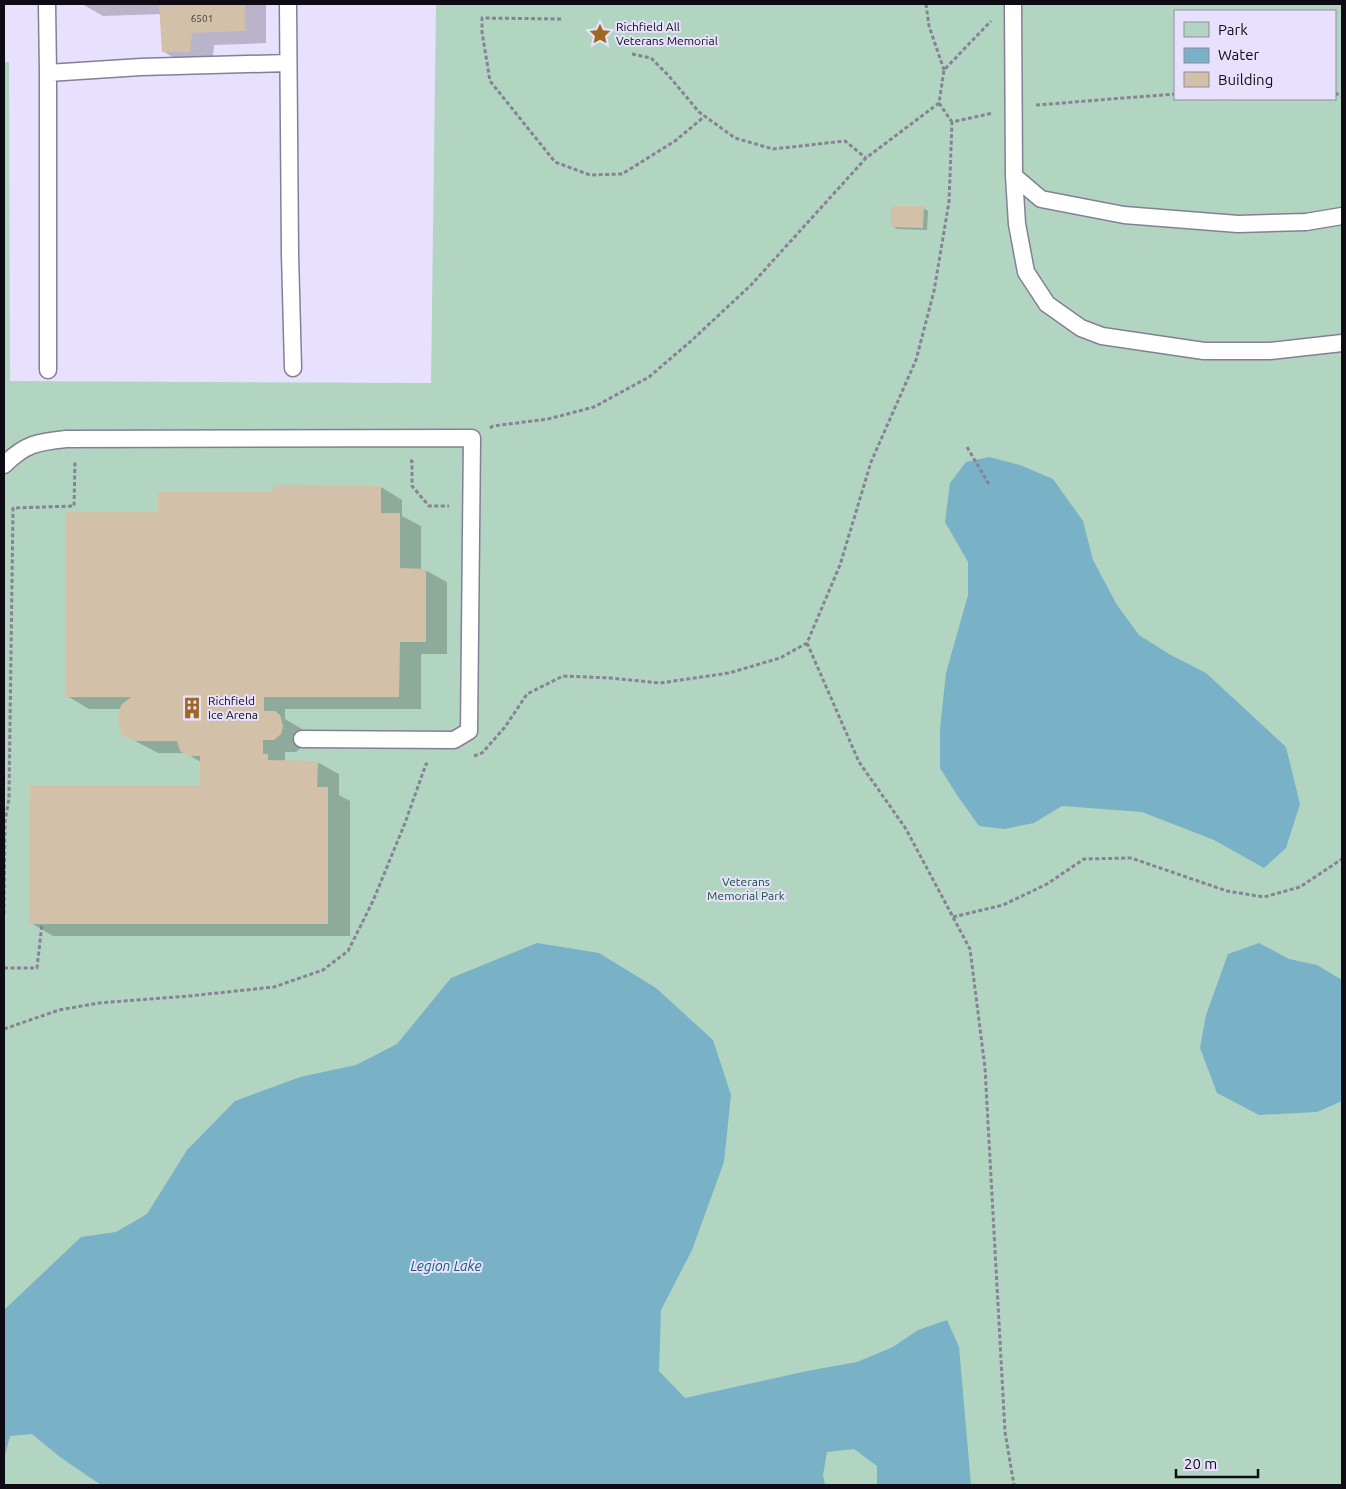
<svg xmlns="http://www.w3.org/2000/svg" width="1346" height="1489" viewBox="0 0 1346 1489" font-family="Ubuntu,sans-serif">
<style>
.green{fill:#b2d5c1;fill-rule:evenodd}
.water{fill:#79b1c7}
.shadow{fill:#0003}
.building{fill:#d2c1a8}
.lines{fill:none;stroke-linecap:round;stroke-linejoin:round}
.service-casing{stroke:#857e97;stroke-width:19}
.path{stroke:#878295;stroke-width:3;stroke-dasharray:4 2.5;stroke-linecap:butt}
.service{stroke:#fff;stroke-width:16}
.labels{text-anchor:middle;stroke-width:4;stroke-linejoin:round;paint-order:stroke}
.number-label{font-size:10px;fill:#3f3839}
.poi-label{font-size:12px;fill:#0e0b14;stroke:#e8e1fd;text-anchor:start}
.park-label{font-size:12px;fill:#115036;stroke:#e8e1fd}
.water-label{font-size:14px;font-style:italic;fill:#135c74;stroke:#e8e1fd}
</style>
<rect width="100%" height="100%" fill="#e8e1fd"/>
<!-- green -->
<path class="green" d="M 436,4 L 1342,4 L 1342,1485 L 4,1485 L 4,62 L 9,62 L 10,381 L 431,383 ZM 1175,11 L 1335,11 L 1335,99 L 1175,99 Z"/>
<!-- water -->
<path class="water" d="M 989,457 L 1020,465 L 1053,479 L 1083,521 L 1093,560 L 1117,605 L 1139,635 L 1169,654 L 1206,673 L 1286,747 L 1300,804 L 1286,848 L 1264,868 L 1214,840 L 1142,812 L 1062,806 L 1034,823 L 1004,829 L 979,826 L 957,795 L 940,768 L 940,729 L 946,673 L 968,595 L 968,562 L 945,522 L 950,483 L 966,462 Z
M 537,943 L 599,953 L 656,988 L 713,1040 L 731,1095 L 724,1162 L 692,1250 L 661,1310 L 659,1371 L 685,1398 L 807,1371 L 857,1362 L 893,1347 L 918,1330 L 947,1320 L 959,1347 L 971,1485 L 877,1485 L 877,1466 L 854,1449 L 827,1452 L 823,1475 L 825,1485 L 101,1485 L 60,1457 L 32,1434 L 10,1436 L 4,1459 L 4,1310 L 81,1237 L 116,1232 L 147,1214 L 187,1150 L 235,1101 L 300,1077 L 356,1065 L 397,1044 L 451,978 Z
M 1259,943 L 1289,959 L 1317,965 L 1342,980 L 1342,1101 L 1317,1112 L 1259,1115 L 1217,1093 L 1200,1048 L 1206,1015 L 1228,954 Z"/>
<!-- shadow -->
<path class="shadow" d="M 82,4 L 266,4 L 266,43 L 214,45 L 212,64 L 185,64 L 164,52 L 161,14 L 103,16 Z
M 923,208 L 928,211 L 927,230 L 897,229 L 892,226 Z
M 381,487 L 402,500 L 402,516 L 421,526 L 421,570 L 425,570 L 447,582 L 447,654 L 421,654 L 421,709 L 285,709 L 285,719 L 302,729 L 304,739 L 302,747 L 296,752 L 285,752 L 285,762 L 317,762 L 339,774 L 339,795 L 350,801 L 350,936 L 53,936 L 31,923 L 201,788 L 201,762 L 185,753 L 158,753 L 122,734 L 121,709 L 89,709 L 67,696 L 159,514 L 274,494 Z"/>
<!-- building -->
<path class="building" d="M 159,4 L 245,4 L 245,31 L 192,33 L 190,52 L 162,52 Z
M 891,206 L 924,206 L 923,228 L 891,227 Z
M 273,485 L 381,486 L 381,513 L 400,513 L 400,568 L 426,569 L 426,642 L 400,642 L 399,697 L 264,697 L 264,711 L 275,711 L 280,715 L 283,726 L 281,734 L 274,740 L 263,740 L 263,754 L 268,754 L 268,760 L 318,761 L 317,787 L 328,787 L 328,924 L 29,924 L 30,786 L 200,786 L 200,756 L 189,756 L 180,751 L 177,741 L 135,741 L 121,735 L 118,719 L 121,705 L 131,697 L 66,697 L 66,512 L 158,512 L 158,492 L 273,492 Z"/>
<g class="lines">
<!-- service casing -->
<g class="service-casing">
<path id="service" d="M 47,4 L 48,73
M 288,4 L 290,254 L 293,368
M 1013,4 L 1014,176 L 1017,224 L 1026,272 L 1047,304 L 1081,328 L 1102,336 L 1204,351 L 1270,351 L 1342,343
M 1014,176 L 1041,199 L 1124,215 L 1238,224 L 1306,222 L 1342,216
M 48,370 L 48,73 L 141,67 L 288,63
M 4,465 C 25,444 37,442 66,439 L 472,438 L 469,731 L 454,740 L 302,739"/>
</g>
<!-- path -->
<path class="path" d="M 926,4 L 929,26 L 944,70
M 561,19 L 482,18 L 482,32 L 490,81 L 555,162 L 590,175 L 622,174 L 675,141 L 705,116
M 632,54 L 651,58 L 668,75 L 699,112 L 735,138 L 773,149 L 845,141 L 866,158
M 1335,93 L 1342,96
M 939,103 L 952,122
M 1036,105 L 1175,94
M 490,428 L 493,426 L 548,419 L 594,407 L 649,377 L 691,341 L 751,285 L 866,158 L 939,103 L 944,70 L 991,21
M 967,447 L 990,486
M 410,461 L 412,461 L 412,486 L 429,506 L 449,506
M 807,643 L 859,762 L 906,829 L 970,949 L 985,1068 L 1005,1432 L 1014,1485
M 474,756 L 482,753 L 505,727 L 527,694 L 563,676 L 610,678 L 660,683 L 729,673 L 780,658 L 807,643 L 840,565 L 871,462 L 916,360 L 934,291 L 949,202 L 952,122 L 993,113
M 4,914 L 5,821 L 9,799 L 13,508 L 74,506 L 75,461
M 953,917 L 1003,905 L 1047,884 L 1084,859 L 1131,858 L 1227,891 L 1264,897 L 1300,887 L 1342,859
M 4,968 L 37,968 L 42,924
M 4,1029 L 59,1010 L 99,1003 L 189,996 L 274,987 L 323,970 L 348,951 L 373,901 L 405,823 L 426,764 L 428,764"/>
<!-- service -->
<use href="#service" class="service"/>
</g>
<!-- icons -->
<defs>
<g id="sight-bare" transform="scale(1.725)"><path d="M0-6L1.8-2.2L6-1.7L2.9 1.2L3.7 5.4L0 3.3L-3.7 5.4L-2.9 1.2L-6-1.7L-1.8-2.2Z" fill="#9e6623" stroke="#e8e1fd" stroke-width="2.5" paint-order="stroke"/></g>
<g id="building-bare" transform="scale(1.725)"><path d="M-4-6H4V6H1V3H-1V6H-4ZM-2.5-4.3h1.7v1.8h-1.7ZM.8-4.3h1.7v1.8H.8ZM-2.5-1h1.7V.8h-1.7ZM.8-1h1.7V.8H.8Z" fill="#9e6623" stroke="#e8e1fd" stroke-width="2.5" paint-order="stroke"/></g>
</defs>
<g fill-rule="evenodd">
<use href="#sight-bare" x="600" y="34"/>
<use href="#building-bare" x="192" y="708"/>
</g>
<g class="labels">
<!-- number labels -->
<g class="number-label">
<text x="202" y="22">6501</text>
</g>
<!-- poi labels -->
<g class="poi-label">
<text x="616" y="31">Richfield All<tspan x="616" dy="14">Veterans Memorial</tspan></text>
<text x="208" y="705">Richfield<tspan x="208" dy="14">Ice Arena</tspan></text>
</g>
<!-- park labels -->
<g class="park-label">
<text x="746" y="886">Veterans<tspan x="746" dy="14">Memorial Park</tspan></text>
</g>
<!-- water labels -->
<g class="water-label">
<text x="446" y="1271">Legion Lake</text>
</g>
</g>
<!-- border -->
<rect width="1346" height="1489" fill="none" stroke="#0e0b14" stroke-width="10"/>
<!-- legend -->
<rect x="1174" y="10" width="162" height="90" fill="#e8e1fd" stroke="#918ba0"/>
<rect x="1184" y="22" width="25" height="15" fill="#b2d5c1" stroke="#918ba0"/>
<text x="1218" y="35" font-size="15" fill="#0e0b14">Park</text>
<rect x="1184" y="48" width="25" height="15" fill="#79b1c7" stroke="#918ba0"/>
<text x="1218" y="60" font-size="15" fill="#0e0b14">Water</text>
<rect x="1184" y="72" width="25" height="15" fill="#d2c1a8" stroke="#918ba0"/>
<text x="1218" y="85" font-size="15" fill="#0e0b14">Building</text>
<!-- scale -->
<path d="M1176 1469v8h82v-8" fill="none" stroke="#0e0b14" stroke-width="2.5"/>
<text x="1184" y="1469" font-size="15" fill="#0e0b14" stroke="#e8e1fd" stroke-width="4" paint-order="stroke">20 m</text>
</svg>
